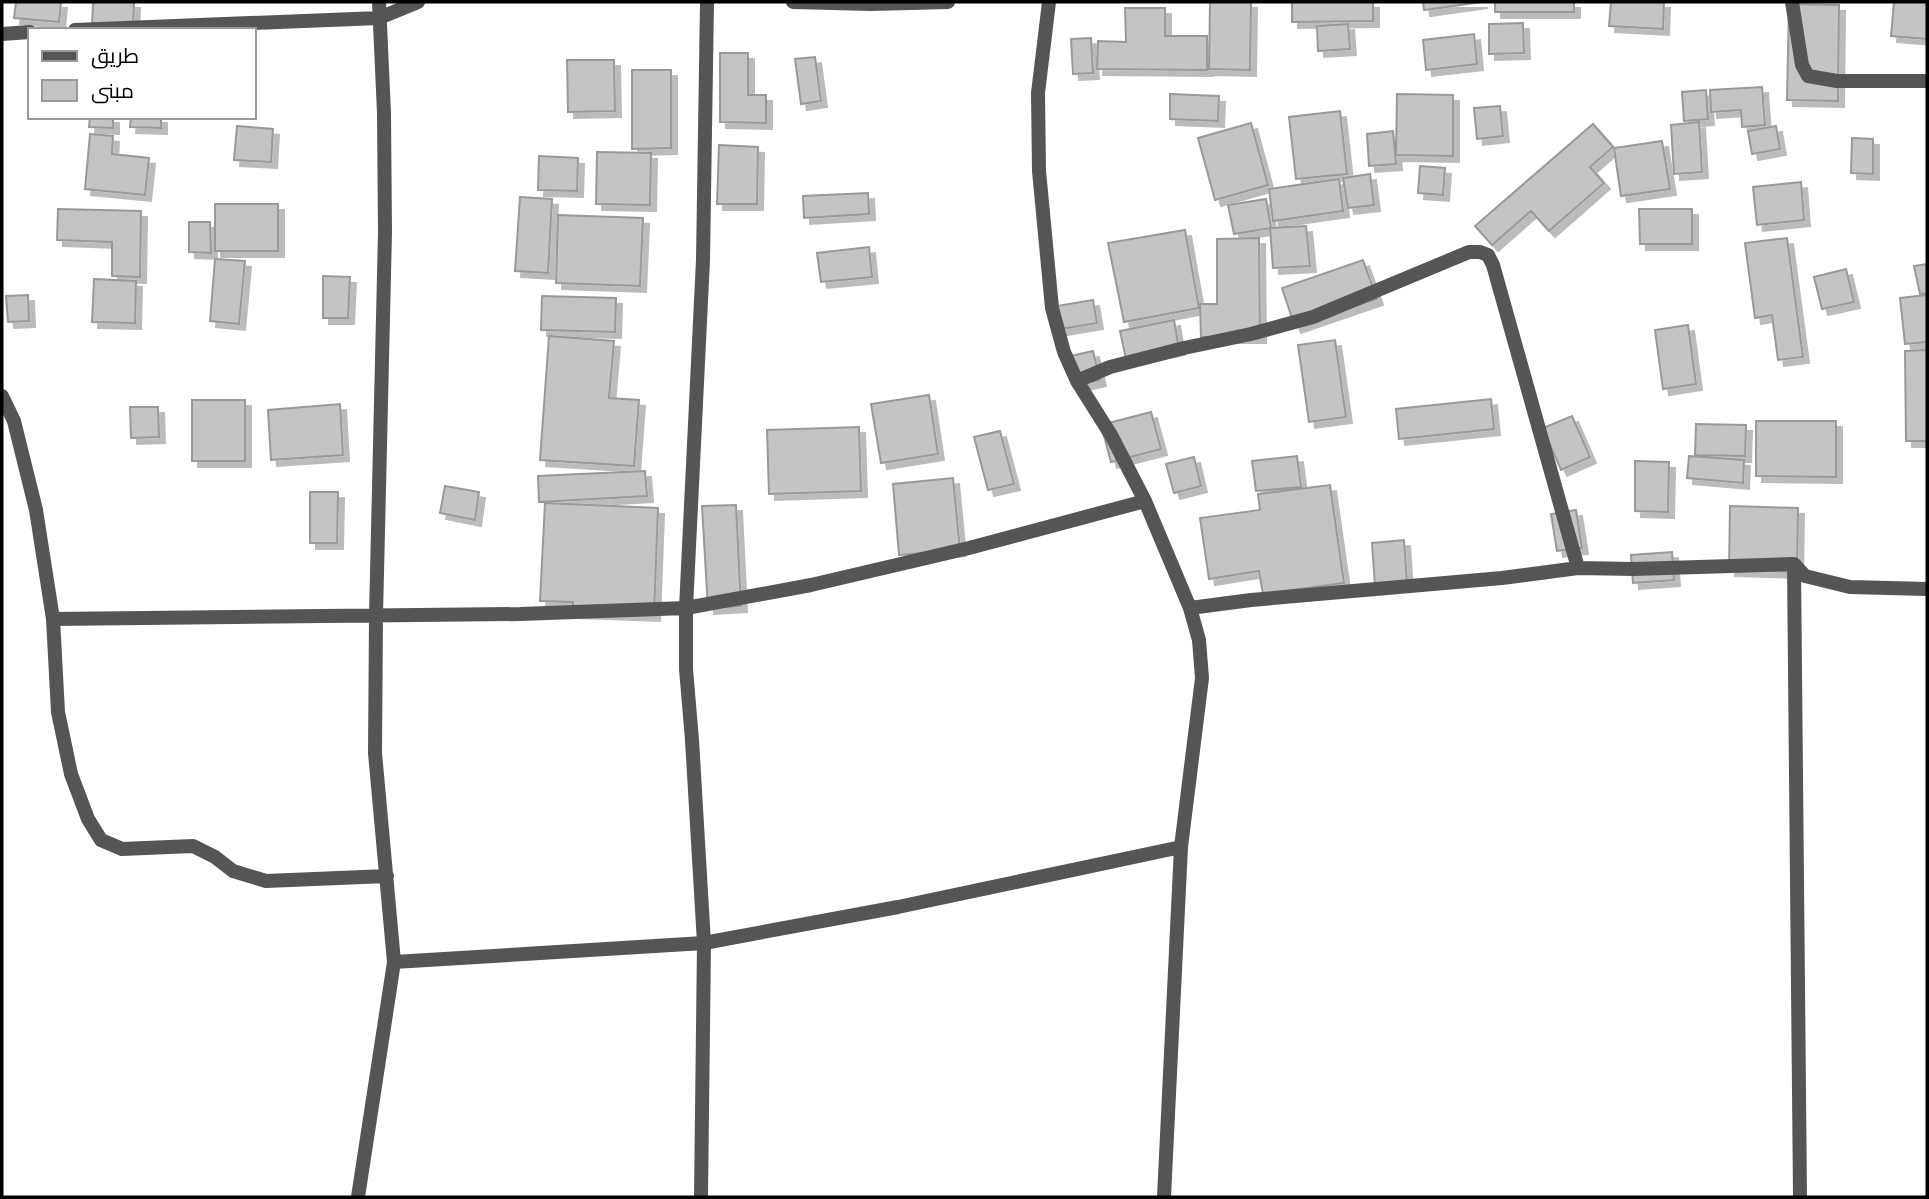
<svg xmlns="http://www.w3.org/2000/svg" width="1929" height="1199" viewBox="0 0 1929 1199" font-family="Mulish,Cairo,sans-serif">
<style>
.building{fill:#c4c4c4;stroke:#999;stroke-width:2;filter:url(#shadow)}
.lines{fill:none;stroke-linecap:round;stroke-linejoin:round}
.street{stroke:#555;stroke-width:14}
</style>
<defs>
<filter id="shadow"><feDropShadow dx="6" dy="6" stdDeviation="0" flood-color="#0004"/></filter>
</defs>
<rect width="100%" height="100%" fill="#fff"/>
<!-- building -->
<path class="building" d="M 16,2 L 61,2 L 59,22 L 14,18 Z
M 93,2 L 134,2 L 133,28 L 92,27 Z
M 1210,2 L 1251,2 L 1250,70 L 1209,69 Z
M 1292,2 L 1373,2 L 1373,21 L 1292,22 Z
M 1423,2 L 1482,2 L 1424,10 Z
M 1495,2 L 1574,2 L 1574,12 L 1495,12 Z
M 1611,2 L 1664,2 L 1663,29 L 1609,26 Z
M 1894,2 L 1927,2 L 1927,39 L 1891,36 Z
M 1789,4 L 1839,5 L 1838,101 L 1787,100 Z
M 1125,8 L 1165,8 L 1165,36 L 1207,36 L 1207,70 L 1097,69 L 1098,41 L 1126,42 Z
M 1523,23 L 1524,53 L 1489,54 L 1489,24 Z
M 1348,24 L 1350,49 L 1318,51 L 1317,26 Z
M 1474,34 L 1477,64 L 1426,70 L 1423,40 Z
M 1091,38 L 1093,73 L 1073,74 L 1071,39 Z
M 720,53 L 748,53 L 748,95 L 766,95 L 766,123 L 720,122 Z
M 815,57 L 821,101 L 801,104 L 795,59 Z
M 567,60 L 614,60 L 615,111 L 568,112 Z
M 632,70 L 671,70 L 671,148 L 632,149 Z
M 1762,87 L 1765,125 L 1742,127 L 1741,110 L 1711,112 L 1710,90 Z
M 1706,90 L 1708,119 L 1684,121 L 1682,92 Z
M 1170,94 L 1219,96 L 1218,121 L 1170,119 Z
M 1397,94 L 1453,95 L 1453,156 L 1396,155 Z
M 1500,106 L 1503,136 L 1477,139 L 1474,108 Z
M 1340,111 L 1347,174 L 1296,179 L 1289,117 Z
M 90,117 L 113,117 L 113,128 L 89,127 Z
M 131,117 L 161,117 L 161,128 L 130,127 Z
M 1699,122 L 1702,172 L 1674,174 L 1671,125 Z
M 1251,123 L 1268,185 L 1215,200 L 1198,138 Z
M 1593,124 L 1613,147 L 1590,167 L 1604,183 L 1549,231 L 1531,211 L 1492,245 L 1475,226 Z
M 237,126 L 273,129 L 271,162 L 234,160 Z
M 1776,126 L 1780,149 L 1752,154 L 1748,131 Z
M 1393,131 L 1396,164 L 1369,166 L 1367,134 Z
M 90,134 L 113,136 L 112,154 L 149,158 L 145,195 L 85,189 Z
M 1852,138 L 1873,139 L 1873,174 L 1851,173 Z
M 1662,141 L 1670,189 L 1621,196 L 1614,148 Z
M 719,145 L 758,147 L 757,204 L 717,204 Z
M 597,152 L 651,153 L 650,205 L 596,204 Z
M 539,156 L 578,158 L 577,191 L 538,190 Z
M 1420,166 L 1445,168 L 1443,195 L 1418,193 Z
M 1370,174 L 1374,205 L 1348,208 L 1343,178 Z
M 1339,179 L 1343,211 L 1273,221 L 1269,189 Z
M 1801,182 L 1804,220 L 1757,225 L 1753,187 Z
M 868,193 L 869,214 L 804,218 L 803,196 Z
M 520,197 L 552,199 L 548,273 L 515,271 Z
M 1266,199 L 1271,228 L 1234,234 L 1228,205 Z
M 215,204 L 278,204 L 278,251 L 215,251 Z
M 58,209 L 141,211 L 140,277 L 112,276 L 112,242 L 57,240 Z
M 1639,209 L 1692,209 L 1692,244 L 1640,244 Z
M 558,215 L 643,218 L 640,286 L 556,283 Z
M 189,222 L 210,222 L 211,253 L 189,252 Z
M 1306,226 L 1310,266 L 1273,268 L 1270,228 Z
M 1185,230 L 1199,308 L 1124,322 L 1108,243 Z
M 1259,238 L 1260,337 L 1201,337 L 1200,304 L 1217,304 L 1217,239 Z
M 1787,238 L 1803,357 L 1778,360 L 1772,315 L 1755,318 L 1745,243 Z
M 869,247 L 872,277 L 821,282 L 817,253 Z
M 215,259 L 245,261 L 239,324 L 210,321 Z
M 1363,260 L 1377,299 L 1295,327 L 1282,288 Z
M 1927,264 L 1927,293 L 1920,294 L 1914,266 Z
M 1846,269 L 1854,302 L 1822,309 L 1814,277 Z
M 323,276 L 350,277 L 348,318 L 323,318 Z
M 94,279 L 136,281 L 135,323 L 92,322 Z
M 28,295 L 29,321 L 8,322 L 6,296 Z
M 1927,295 L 1927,342 L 1905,344 L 1900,298 Z
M 542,296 L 616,298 L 615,332 L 541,330 Z
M 1093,300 L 1097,323 L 1061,329 L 1057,306 Z
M 1174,320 L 1179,349 L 1126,359 L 1120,331 Z
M 1688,325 L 1696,384 L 1663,389 L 1655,330 Z
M 549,336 L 614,341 L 609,398 L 639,400 L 634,466 L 540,460 Z
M 1335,340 L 1346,417 L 1309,422 L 1298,345 Z
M 1927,350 L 1927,441 L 1906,441 L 1905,351 Z
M 1093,351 L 1100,380 L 1073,386 L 1066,357 Z
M 929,395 L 938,454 L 881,463 L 871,404 Z
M 1491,399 L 1494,429 L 1399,439 L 1396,409 Z
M 192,400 L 245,400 L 245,461 L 192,461 Z
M 340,404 L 343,455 L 271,460 L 268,410 Z
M 130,407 L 158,407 L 159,437 L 131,438 Z
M 1151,412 L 1161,449 L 1111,462 L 1101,425 Z
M 1572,416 L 1590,457 L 1561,470 L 1543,428 Z
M 1756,421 L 1836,421 L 1836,477 L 1756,476 Z
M 1696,424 L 1746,425 L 1745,456 L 1695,455 Z
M 859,427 L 861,491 L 769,494 L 767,430 Z
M 1000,431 L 1014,484 L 988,490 L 974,437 Z
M 1297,456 L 1301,487 L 1256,491 L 1252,461 Z
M 1689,456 L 1744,460 L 1743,483 L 1687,478 Z
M 1194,457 L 1201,486 L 1174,493 L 1166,464 Z
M 1635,461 L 1669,462 L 1668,512 L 1635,511 Z
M 645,471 L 647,496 L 539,502 L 538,476 Z
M 953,478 L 960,550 L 899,555 L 893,484 Z
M 1330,485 L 1344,583 L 1263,594 L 1259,571 L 1209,579 L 1200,518 L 1260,510 L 1258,494 Z
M 445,486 L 479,492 L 475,520 L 440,513 Z
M 310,492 L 338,492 L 337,543 L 310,543 Z
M 545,503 L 658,508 L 654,615 L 573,612 L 573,602 L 540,601 Z
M 736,505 L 741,606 L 708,608 L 702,506 Z
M 1730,506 L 1798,508 L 1797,572 L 1729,570 Z
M 1576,510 L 1582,548 L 1557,551 L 1551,514 Z
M 1404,540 L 1407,583 L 1375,586 L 1372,543 Z
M 1672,552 L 1674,580 L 1633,583 L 1631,555 Z"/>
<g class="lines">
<!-- street -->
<path class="street" d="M 793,2 L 871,4 L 948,2
M 1049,2 L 1038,93 L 1039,171 L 1052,308 L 1064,352 L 1077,381 L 1111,435 L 1145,501 L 1190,608
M 1792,2 L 1802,65 L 1808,76 L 1837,81 L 1927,81
M 75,30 L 379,18 L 418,2
M 2,34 L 30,32
M 1077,381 L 1110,367 L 1184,348 L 1251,334 L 1313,317 L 1469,252 L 1480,252 L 1488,255 L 1493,265 L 1578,568
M 2,396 L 14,421 L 36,510 L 53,619 L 58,712 L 71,774 L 88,819 L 101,840 L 122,849 L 193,846 L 215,857 L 233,871 L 266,881 L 387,876
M 1794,564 L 1800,1197
M 53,619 L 520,614 L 686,608 L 811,585 L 969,548 L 1145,501
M 394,962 L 704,943 L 898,907 L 1181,847
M 358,1197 L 394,962 L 375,753 L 376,616 L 385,232 L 384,113 L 379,2
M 701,1197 L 704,943 L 692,740 L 686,669 L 686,608 L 703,260 L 707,2
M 1164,1197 L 1181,847 L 1202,678 L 1199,640 L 1190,608 L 1251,600 L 1502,578 L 1578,568 L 1634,569 L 1794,564 L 1805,576 L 1850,587 L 1927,589"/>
</g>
<!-- border -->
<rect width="1929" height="1199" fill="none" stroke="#000000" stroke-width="7"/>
<!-- legend -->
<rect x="28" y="28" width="228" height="91" fill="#ffffff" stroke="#999999" stroke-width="2"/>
<rect x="42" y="51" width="35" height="10" fill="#555555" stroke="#999999" stroke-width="2"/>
<text x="91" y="63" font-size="21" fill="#000000">طريق</text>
<rect x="42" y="80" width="35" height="21" fill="#c4c4c4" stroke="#999999" stroke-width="2"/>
<text x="91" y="98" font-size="21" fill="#000000">مبنى</text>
</svg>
